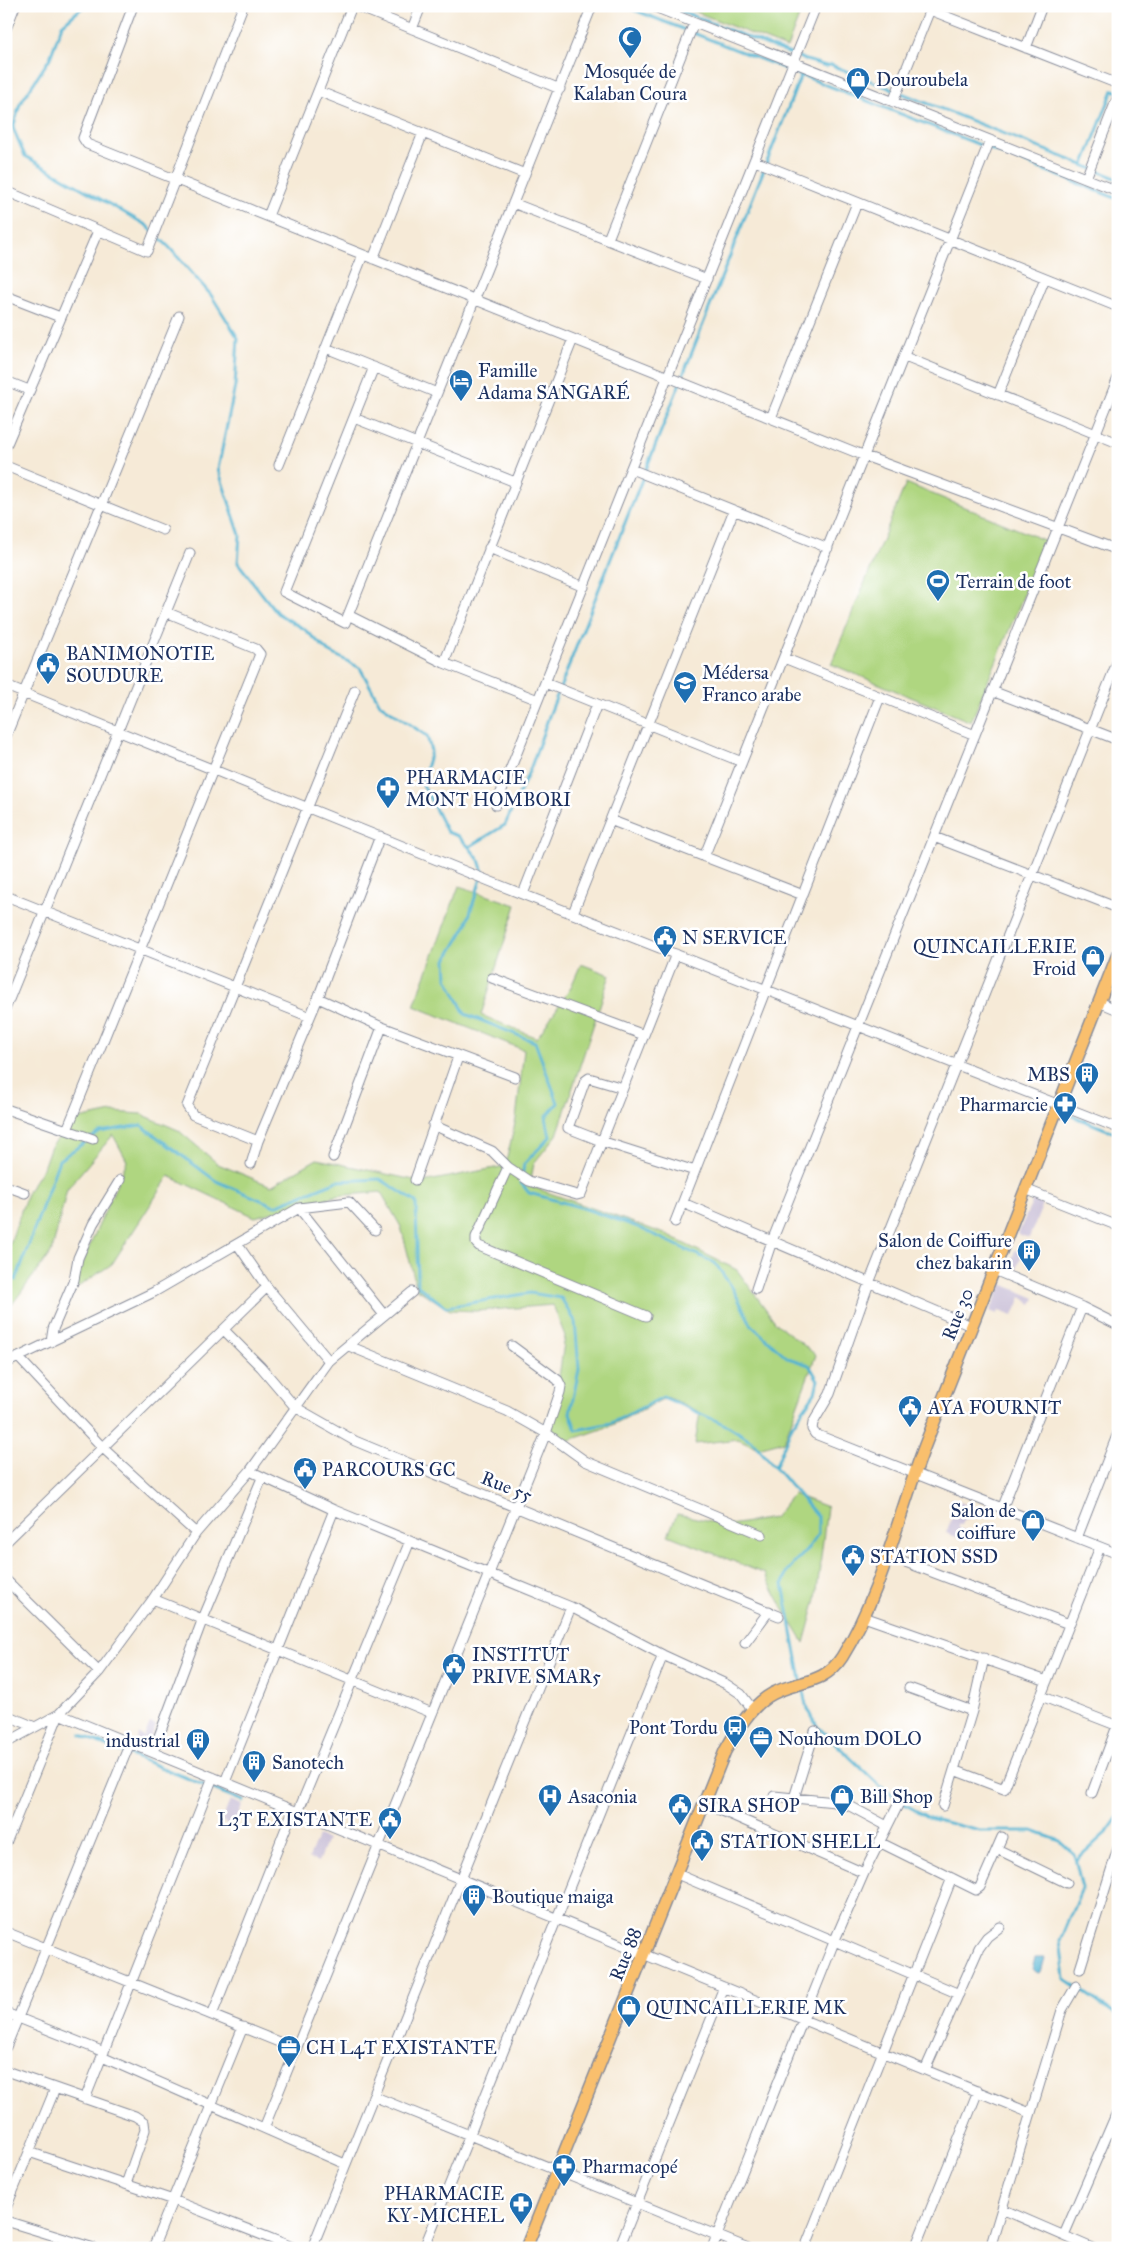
<svg xmlns="http://www.w3.org/2000/svg" width="1124" height="2254" viewBox="0 0 1124 2254" font-family="'IM FELL Great Primer',serif">
<style>
.industrial{fill:#c9bfd7}
.green{fill:#afd680;stroke:#65826f}
.water{fill:#53b3d1;stroke:#377198}
.lines{fill:none;stroke-linecap:round;stroke-linejoin:round}
.stream{stroke:#53b3d1;stroke-width:3}
.minor-casing{stroke:#888c9a;stroke-width:11}
.major-casing{stroke:#888c9a;stroke-width:14}
.minor{stroke:#fff;stroke-width:9}
.major{stroke:#f9bf6d;stroke-width:11}
.labels{text-anchor:middle;stroke-width:5;stroke-linejoin:round;paint-order:stroke}
.poi-label{font-size:19px;fill:#1b2f5e;stroke:#fff;text-anchor:start}
.street-label{font-size:19px;fill:#1b2f5e;stroke:#fff}
</style>
<rect width="100%" height="100%" fill="#fff"/>
<filter id="ink" filterUnits="userSpaceOnUse"><feTurbulence type="fractalNoise" baseFrequency=".02" numOctaves="2"/><feDisplacementMap in="SourceGraphic" scale="10" xChannelSelector="R" yChannelSelector="G"/><feConvolveMatrix kernelMatrix="1 2 1 2 8 2 1 2 1" color-interpolation-filters="sRGB"/></filter>
<filter id="wash" filterUnits="userSpaceOnUse"><feTurbulence type="fractalNoise" baseFrequency=".0096" numOctaves="4" result="noise"/><feDisplacementMap in="SourceGraphic" scale="20" xChannelSelector="R" yChannelSelector="G"/><feGaussianBlur stdDeviation="1.12" result="paint"/><feColorMatrix in="noise" values="0 0 0 0 0 0 0 0 0 0 0 0 0 0 0 0 0 1.4 0 .05"/><feComposite in="paint" operator="in"/></filter>
<g filter="url(#wash)">
<rect width="100%" height="100%" fill="#f6ead7"/>
<!-- industrial -->
<path class="industrial" d="M 1033,1200 L 1043,1204 L 1029,1238 L 1018,1234 Z
M 1015,1250 L 1023,1253 L 1016,1272 L 1008,1269 Z
M 1002,1284 L 1035,1298 L 1032,1304 L 1021,1297 L 1013,1316 L 999,1311 L 997,1314 L 990,1311 Z
M 958,1501 L 974,1508 L 970,1518 L 964,1520 L 962,1525 L 959,1525 L 959,1528 L 967,1531 L 964,1540 L 946,1533 Z
M 150,1723 L 156,1725 L 147,1747 L 137,1740 L 139,1734 L 144,1737 Z
M 230,1800 L 242,1805 L 234,1826 L 222,1821 Z
M 318,1836 L 327,1840 L 318,1862 L 309,1858 Z"/>
<!-- green -->
<path class="green" d="M 681,6 L 803,6 L 787,48 Z
M 906,483 L 1046,541 L 971,722 L 831,664 Z
M 459,886 L 516,905 L 481,1015 L 537,1038 L 570,989 L 581,964 L 610,975 L 557,1135 L 534,1163 L 530,1186 L 665,1234 L 737,1270 L 776,1323 L 816,1355 L 784,1441 L 758,1448 L 738,1439 L 695,1444 L 700,1412 L 667,1397 L 608,1427 L 564,1442 L 547,1425 L 558,1384 L 565,1336 L 553,1305 L 477,1311 L 450,1310 L 417,1289 L 401,1227 L 381,1192 L 335,1196 L 255,1217 L 169,1176 L 112,1264 L 69,1293 L 127,1161 L 113,1135 L 67,1189 L 52,1251 L 10,1307 L 6,1304 L 6,1255 L 28,1191 L 43,1168 L 50,1148 L 74,1120 L 112,1112 L 141,1114 L 178,1130 L 218,1164 L 271,1186 L 317,1159 L 423,1182 L 505,1166 L 516,1119 L 524,1050 L 414,1006 Z
M 793,1494 L 827,1507 L 816,1599 L 804,1643 L 784,1610 L 765,1574 L 668,1535 L 677,1514 L 730,1525 L 774,1518 Z"/>
<!-- water -->
<path class="water" d="M 1035,1958 L 1045,1958 L 1041,1972 L 1038,1973 L 1032,1969 Z"/>
<g class="lines">
<!-- stream -->
<path class="stream" d="M 84,6 L 62,25 L 50,58 L 20,104 L 13,128 L 25,156 L 146,225 L 169,247 L 211,295 L 238,338 L 235,386 L 218,469 L 240,535 L 238,563 L 277,613 L 304,629 L 328,651 L 360,668 L 380,704 L 427,736 L 431,751 L 422,783 L 447,832 L 458,836 L 469,847 L 479,860 L 483,872 L 466,926 L 446,960 L 447,978 L 465,1014 L 535,1042 L 558,1103 L 546,1117 L 550,1137 L 524,1164 L 521,1183 L 529,1193 L 583,1208 L 635,1226 L 715,1263 L 733,1289 L 752,1326 L 788,1358 L 809,1365 L 818,1380 L 815,1393 L 792,1426 L 775,1468
M 624,6 L 801,75
M 668,6 L 806,60 L 826,66 L 831,65 L 1118,179
M 1084,164 L 1113,90 L 1118,92
M 469,847 L 505,825 L 531,767 L 549,716 L 801,75 L 1118,199
M 1062,1112 L 1118,1134
M 6,1276 L 16,1280 L 59,1160 L 100,1132 L 141,1125 L 216,1181 L 275,1206 L 337,1181 L 380,1179 L 416,1202 L 418,1286 L 446,1307 L 530,1293 L 561,1298 L 575,1321 L 579,1369 L 570,1413 L 576,1430 L 611,1423 L 663,1397 L 728,1426 L 752,1441 L 818,1517 L 818,1534 L 806,1551 L 787,1571 L 783,1584 L 801,1680
M 802,1687 L 806,1705 L 817,1726 L 880,1786 L 906,1805 L 929,1818 L 980,1831 L 1033,1831 L 1060,1841 L 1074,1854 L 1082,1888 L 1060,1940 L 1065,1979 L 1118,2016
M 81,1735 L 243,1801
M 1076,1860 L 1108,1831 L 1118,1817"/>
</g>
</g>
<g filter="url(#ink)">
<g class="lines">
<!-- minor casing -->
<g class="minor-casing">
<path id="minor" d="M 133,6 L 83,138 L 87,144 L 865,456 L 1118,550
M 356,6 L 560,89
M 652,6 L 1118,191
M 930,10 L 1118,84
M 6,29 L 15,6
M 412,29 L 421,6
M 1026,48 L 1042,6
M 318,91 L 525,174
M 893,102 L 931,7
M 755,161 L 1118,307
M 1086,178 L 1118,96
M 6,191 L 147,251 L 243,6
M 513,203 L 707,279
M 268,216 L 352,6
M 608,239 L 694,23
M 373,259 L 423,133
M 6,296 L 60,317
M 326,348 L 437,393
M 905,357 L 1118,443
M 374,367 L 284,592 L 345,623 L 592,6
M 6,381 L 29,390
M 998,395 L 1045,278
M 354,418 L 515,482
M 771,418 L 857,203
M 6,446 L 98,231
M 279,465 L 363,255
M 6,466 L 163,530
M 631,469 L 828,548
M 489,548 L 584,587
M 348,615 L 444,663 L 538,700
M 784,658 L 975,735
M 1118,660 L 869,1283 L 830,1394 L 813,1423 L 812,1429 L 815,1434 L 1118,1554
M 444,663 L 573,339
M 545,683 L 742,762
M 6,686 L 494,883 L 1118,1128
M 992,691 L 1118,740
M 6,736 L 179,316
M 496,805 L 816,6
M 610,820 L 803,895
M 934,837 L 1118,908
M 704,857 L 990,140
M 523,894 L 597,704
M 6,896 L 310,1017
M 573,913 L 734,510
M 492,978 L 644,1035
M 318,998 L 382,1027 L 515,1077
M 1099,1002 L 1118,1010
M 6,1007 L 190,553
M 623,1088 L 589,1078 L 585,1081 L 568,1128 L 601,1141 L 695,1171
M 6,1109 L 93,1139
M 433,1125 L 492,1151 L 508,1167 L 529,1181 L 577,1195 L 581,1194 L 676,954
M 67,1130 L 260,654 L 256,649 L 166,612
M 258,1141 L 318,998 L 380,836
M 333,1157 L 382,1027
M 251,1164 L 258,1141 L 193,1115 L 187,1106 L 355,690
M 508,1167 L 476,1237 L 476,1243 L 479,1246 L 646,1316
M 415,1180 L 458,1057
M 6,1186 L 25,1193
M 1025,1189 L 1118,1226
M 683,1203 L 971,1326
M 299,1208 L 384,1315
M 675,1222 L 880,697
M 238,1245 L 267,1287 L 329,1361
M 994,1270 L 1082,1307 L 1118,1325
M 756,1289 L 772,1241 L 1118,378
M 225,1331 L 261,1367 L 295,1407 L 355,1441 L 779,1616
M 51,1342 L 53,1329 L 74,1280 L 78,1258 L 93,1224 L 120,1180
M 349,1346 L 507,1411 L 546,1433 L 585,1461 L 762,1535
M 19,1358 L 104,1449 L 196,1533
M 6,1363 L 154,1292 L 299,1208 L 349,1202 L 375,1230
M 250,1471 L 334,1510 L 571,1607 L 663,1655 L 726,1684 L 741,1694 L 753,1710
M 1002,1509 L 1082,1307
M 1077,1538 L 1118,1433
M 6,1542 L 267,1287
M 887,1555 L 1069,1624
M 6,1580 L 99,1672
M 153,1599 L 432,1713
M 864,1617 L 1047,1681
M 745,1643 L 769,1611
M 909,1688 L 972,1711
M 1041,1696 L 1118,1726
M 59,1714 L 1030,2113
M 6,1715 L 35,1727
M 6,1743 L 59,1714 L 99,1672 L 153,1599 L 196,1533 L 250,1471 L 329,1361 L 412,1292
M 153,1752 L 202,1621 L 262,1478
M 954,1770 L 1004,1789 L 1100,1547
M 225,1782 L 334,1510
M 1092,1793 L 1117,1726
M 774,1796 L 835,1802 L 848,1805 L 887,1826
M 794,1798 L 815,1731
M 704,1803 L 864,1873
M 943,1806 L 972,1711 L 984,1658
M 298,1812 L 410,1541
M 879,1842 L 976,1890 L 980,1887 L 1002,1837
M 6,1843 L 59,1714
M 997,1849 L 1067,1883
M 677,1874 L 959,1994
M 6,1932 L 296,2049
M 1080,1969 L 1118,1848
M 6,2013 L 104,2052
M 212,2015 L 293,1810
M 6,2047 L 130,1743
M 102,2057 L 345,2164
M 925,2070 L 979,1948 L 987,1937 L 1000,1927
M 6,2071 L 135,2116 L 144,2122 L 145,2130 L 126,2184
M 373,2096 L 748,2248
M 85,2099 L 213,1777
M 264,2128 L 546,1433 L 560,1392 L 561,1386 L 558,1380 L 512,1346
M 29,2152 L 173,2200 L 295,2248
M 6,2208 L 55,2089
M 1002,2209 L 1092,2248
M 6,2221 L 94,2248
M 1064,2235 L 1118,2110
M 153,2248 L 243,2027
M 312,2248 L 571,1607
M 424,2248 L 663,1655
M 619,2248 L 724,1987
M 712,2248 L 834,1942 L 864,1873 L 900,1801
M 805,2248 L 952,1878
M 915,2248 L 978,2091
M 990,2248 L 1062,2010 L 1076,1986"/>
</g>
<!-- major casing -->
<g class="major-casing">
<path id="major" d="M 526,2248 L 725,1751 C 736,1732 748,1710 767,1697 C 793,1679 822,1688 842,1657 C 883,1591 899,1511 927,1440 C 990,1278 1055,1116 1118,954"/>
</g>
<!-- minor -->
<use href="#minor" class="minor"/>
<!-- major -->
<use href="#major" class="major"/>
</g>
</g>
<!-- icons -->
<defs>
<g id="mosque-pin" transform="scale(1.25)"><path d="M0 17L-7.5 6A9.5 9.5 0 1 1 7.5 6Z" fill="#1f6fb2" stroke="#fff"/><path d="M3.5-4.9A6 6 0 1 0 3.5 4.9A5 5 0 1 1 3.5-4.9Z" fill="#fff"/></g>
<g id="shop-pin" transform="scale(1.25)"><path d="M0 17L-7.5 6A9.5 9.5 0 1 1 7.5 6Z" fill="#1f6fb2" stroke="#fff"/><path d="M-5-2.5h2.3a2.7 3.5 0 0 1 5.4 0H5L5.5 6h-11ZM-1.5-2.5h3a1.5 2.3 0 0 0-3 0Z" fill="#fff"/></g>
<g id="hotel-pin" transform="scale(1.25)"><path d="M0 17L-7.5 6A9.5 9.5 0 1 1 7.5 6Z" fill="#1f6fb2" stroke="#fff"/><path d="M-6-4.5h1.5V1H6V5H4.5V3h-9V5H-6ZM-4 0a1.8 1.8 0 1 1 3.6 0ZM.5 0V-2.5h3Q6-2.5 6 0Z" fill="#fff"/></g>
<g id="stadium-pin" transform="scale(1.25)"><path d="M0 17L-7.5 6A9.5 9.5 0 1 1 7.5 6Z" fill="#1f6fb2" stroke="#fff"/><path d="M0-5a6.5 5 0 1 0 0 10a6.5 5 0 1 0 0-10ZM-3.5-1.8h7v3.6h-7Z" fill="#fff"/></g>
<g id="civic-pin" transform="scale(1.25)"><path d="M0 17L-7.5 6A9.5 9.5 0 1 1 7.5 6Z" fill="#1f6fb2" stroke="#fff"/><path d="M-.6-6.5H3V-4.5H.6V-3L4-1V1h2V6H-6V1h2V-1L-.6-3ZM-1.2 2.5V6h2.4V2.5Z" fill="#fff"/></g>
<g id="school-pin" transform="scale(1.25)"><path d="M0 17L-7.5 6A9.5 9.5 0 1 1 7.5 6Z" fill="#1f6fb2" stroke="#fff"/><path d="M0-5L7-2L0 1L-7-2ZM-4 1L0 2.5L4 1V4Q0 6-4 4Z" fill="#fff"/></g>
<g id="pharmacy-pin" transform="scale(1.25)"><path d="M0 17L-7.5 6A9.5 9.5 0 1 1 7.5 6Z" fill="#1f6fb2" stroke="#fff"/><path d="M-2-6h4v4h4v4h-4v4h-4v-4h-4v-4h4Z" fill="#fff"/></g>
<g id="building-pin" transform="scale(1.25)"><path d="M0 17L-7.5 6A9.5 9.5 0 1 1 7.5 6Z" fill="#1f6fb2" stroke="#fff"/><path d="M-4-6H4V6H1V3H-1V6H-4ZM-2.5-4.3h1.7v1.8h-1.7ZM.8-4.3h1.7v1.8H.8ZM-2.5-1h1.7V.8h-1.7ZM.8-1h1.7V.8H.8Z" fill="#fff"/></g>
<g id="bus-pin" transform="scale(1.25)"><path d="M0 17L-7.5 6A9.5 9.5 0 1 1 7.5 6Z" fill="#1f6fb2" stroke="#fff"/><path d="M-5-6H5V4H4V6H2V4H-2V6H-4V4H-5ZM-3.5-4V0h7V-4ZM-3.5 1.2v1.5H-2V1.2ZM2 1.2v1.5H3.5V1.2Z" fill="#fff"/></g>
<g id="office-pin" transform="scale(1.25)"><path d="M0 17L-7.5 6A9.5 9.5 0 1 1 7.5 6Z" fill="#1f6fb2" stroke="#fff"/><path d="M-6-3h4V-5.5h4V-3h4V5H-6ZM-1-4.5V-3h2v-1.5ZM-6 0V1H6V0Z" fill="#fff"/></g>
<g id="hospital-pin" transform="scale(1.25)"><path d="M0 17L-7.5 6A9.5 9.5 0 1 1 7.5 6Z" fill="#1f6fb2" stroke="#fff"/><path d="M-5-5h3v3.5h4V-5h3V5h-3V1.5h-4V5h-3Z" fill="#fff"/></g>
</defs>
<g fill-rule="evenodd">
<use href="#mosque-pin" x="630" y="38"/>
<use href="#shop-pin" x="858" y="79"/>
<use href="#hotel-pin" x="461" y="381"/>
<use href="#stadium-pin" x="938" y="581"/>
<use href="#civic-pin" x="48" y="664"/>
<use href="#school-pin" x="685" y="683"/>
<use href="#pharmacy-pin" x="388" y="788"/>
<use href="#civic-pin" x="665" y="937"/>
<use href="#shop-pin" x="1093" y="957"/>
<use href="#building-pin" x="1087" y="1074"/>
<use href="#pharmacy-pin" x="1065" y="1104"/>
<use href="#building-pin" x="1029" y="1251"/>
<use href="#civic-pin" x="910" y="1407"/>
<use href="#civic-pin" x="305" y="1469"/>
<use href="#shop-pin" x="1033" y="1521"/>
<use href="#civic-pin" x="853" y="1556"/>
<use href="#civic-pin" x="454" y="1665"/>
<use href="#bus-pin" x="735" y="1727"/>
<use href="#office-pin" x="761" y="1738"/>
<use href="#building-pin" x="198" y="1740"/>
<use href="#building-pin" x="254" y="1762"/>
<use href="#hospital-pin" x="550" y="1796"/>
<use href="#shop-pin" x="842" y="1796"/>
<use href="#civic-pin" x="680" y="1805"/>
<use href="#civic-pin" x="390" y="1819"/>
<use href="#civic-pin" x="702" y="1841"/>
<use href="#building-pin" x="474" y="1896"/>
<use href="#shop-pin" x="629" y="2007"/>
<use href="#office-pin" x="289" y="2047"/>
<use href="#pharmacy-pin" x="564" y="2166"/>
<use href="#pharmacy-pin" x="521" y="2204"/>
</g>
<g class="labels">
<!-- poi labels -->
<g class="poi-label">
<text x="630" y="78" text-anchor="middle">Mosquée de<tspan x="630" dy="22">Kalaban Coura</tspan></text>
<text x="876" y="86">Douroubela</text>
<text x="478" y="377">Famille<tspan x="478" dy="22">Adama SANGARÉ</tspan></text>
<text x="956" y="588">Terrain de foot</text>
<text x="66" y="660">BANIMONOTIE<tspan x="66" dy="22">SOUDURE</tspan></text>
<text x="702" y="679">Médersa<tspan x="702" dy="22">Franco arabe</tspan></text>
<text x="406" y="784">PHARMACIE<tspan x="406" dy="22">MONT HOMBORI</tspan></text>
<text x="682" y="944">N SERVICE</text>
<text x="1076" y="953" text-anchor="end">QUINCAILLERIE<tspan x="1076" dy="22">Froid</tspan></text>
<text x="1070" y="1081" text-anchor="end">MBS</text>
<text x="1048" y="1111" text-anchor="end">Pharmarcie</text>
<text x="1012" y="1247" text-anchor="end">Salon de Coiffure<tspan x="1012" dy="22">chez bakarin</tspan></text>
<text x="928" y="1414">AYA FOURNIT</text>
<text x="322" y="1476">PARCOURS GC</text>
<text x="1016" y="1517" text-anchor="end">Salon de<tspan x="1016" dy="22">coiffure</tspan></text>
<text x="870" y="1563">STATION SSD</text>
<text x="472" y="1661">INSTITUT<tspan x="472" dy="22">PRIVE SMAR5</tspan></text>
<text x="718" y="1734" text-anchor="end">Pont Tordu</text>
<text x="778" y="1745">Nouhoum DOLO</text>
<text x="180" y="1747" text-anchor="end">industrial</text>
<text x="272" y="1769">Sanotech</text>
<text x="568" y="1803">Asaconia</text>
<text x="860" y="1803">Bill Shop</text>
<text x="698" y="1812">SIRA SHOP</text>
<text x="372" y="1826" text-anchor="end">L3T EXISTANTE</text>
<text x="720" y="1848">STATION SHELL</text>
<text x="492" y="1903">Boutique maiga</text>
<text x="646" y="2014">QUINCAILLERIE MK</text>
<text x="306" y="2054">CH L4T EXISTANTE</text>
<text x="582" y="2173">Pharmacopé</text>
<text x="504" y="2200" text-anchor="end">PHARMACIE<tspan x="504" dy="22">KY-MICHEL</tspan></text>
</g>
<!-- street labels -->
<g class="street-label">
<text transform="translate(957 1314) rotate(-68)" y="7">Rue 30</text>
<text transform="translate(507 1486) rotate(22)" y="7">Rue 55</text>
<text transform="translate(625 1954) rotate(-68)" y="7">Rue 88</text>
</g>
</g>
<!-- margin -->
<rect width="1124" height="2254" fill="none" stroke="#fff" stroke-width="25"/>
</svg>
